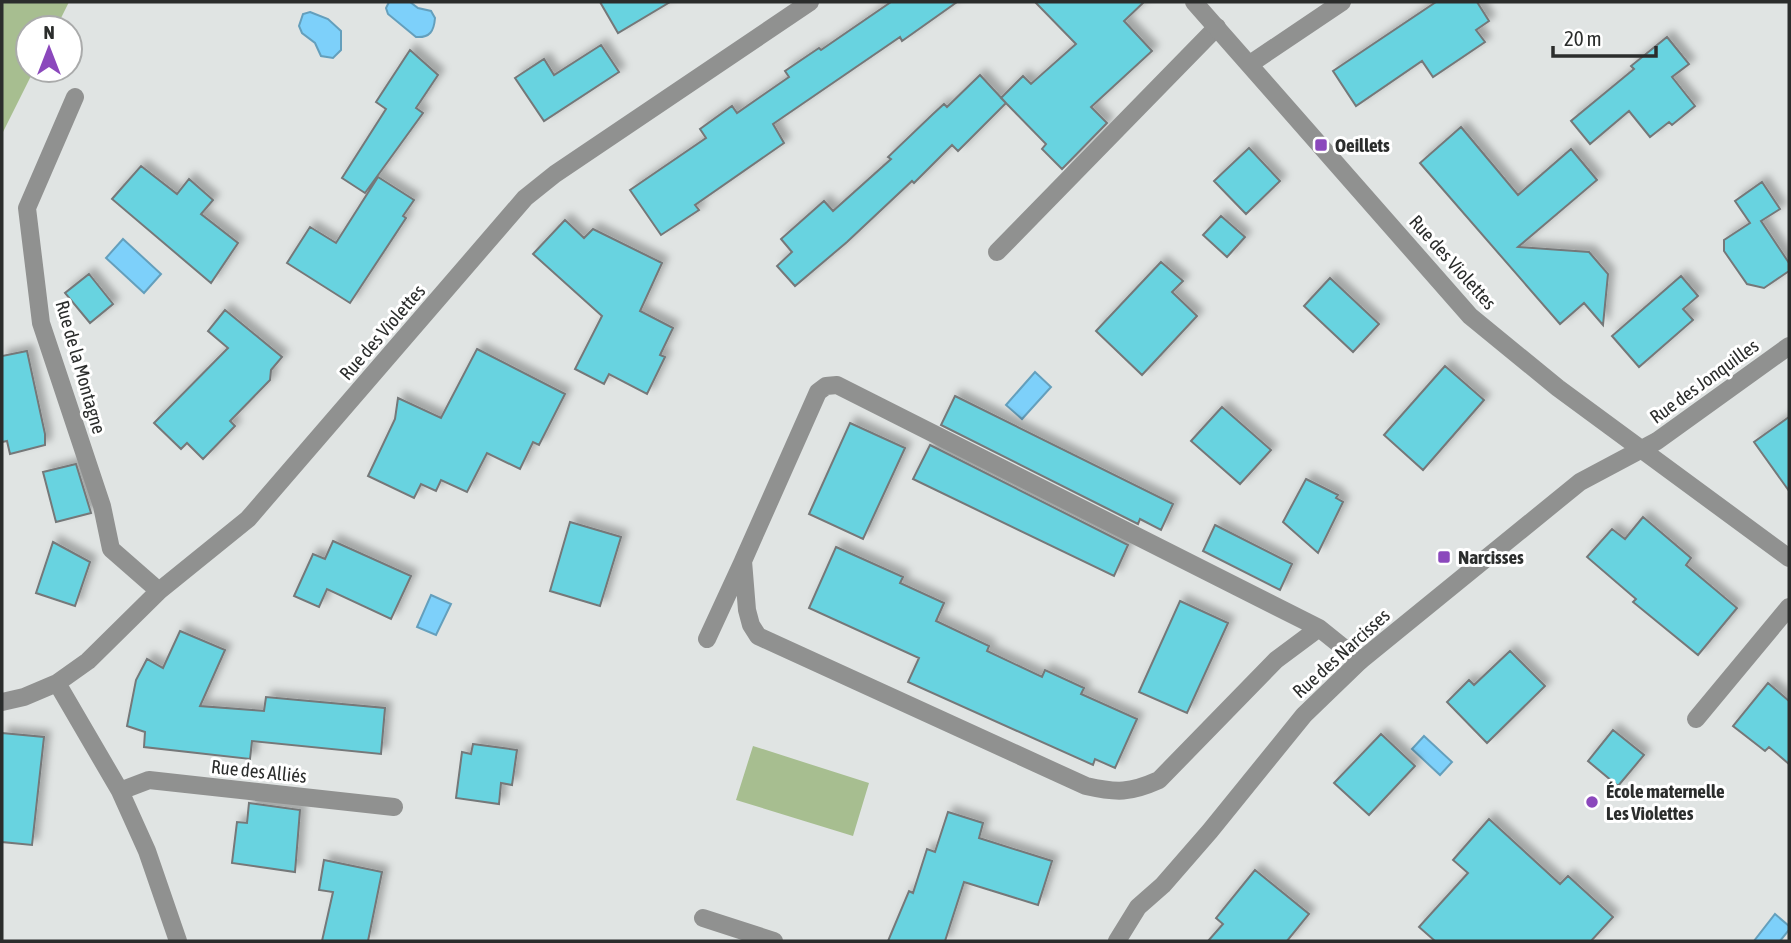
<svg xmlns="http://www.w3.org/2000/svg" width="1791" height="943" viewBox="0 0 1791 943" font-family="'Asap Condensed',sans-serif">
<style>
.green{fill:#a7be90}
.water{fill:#7dd0fa;stroke:#649fbc;stroke-width:2}
.building{fill:#68d3e0;stroke:#757879;stroke-width:2;filter:url(#shadow)}
.lines{fill:none;stroke-linecap:round;stroke-linejoin:round}
.lane{stroke:#909190;stroke-width:18}
.street{stroke:#909190;stroke-width:18}
.poi-dot{fill:#8b48bc;stroke:#fff;stroke-width:2.5}
.labels{text-anchor:middle;stroke-width:6;stroke-linejoin:round;paint-order:stroke}
.poi-label{font-size:19px;font-weight:bold;fill:#2b2d2c;stroke:#fff;text-anchor:start}
.street-label{font-size:19px;fill:#2b2d2c;stroke:#fff}
</style>
<defs>
<filter id="shadow"><feDropShadow dx="6" dy="-6" stdDeviation="3.5" flood-color="#0004"/></filter>
</defs>
<rect width="100%" height="100%" fill="#e0e4e3"/>
<!-- green -->
<path class="green" d="M 2,2 L 69,2 L 56,28 L 28,28 L 28,70 L 34,70 L 2,134 Z
M 753,746 L 869,783 L 853,836 L 736,800 Z"/>
<!-- water -->
<path class="water" d="M 389,2 L 410,2 L 418,8 L 431,11 L 435,18 C 434,31 430,38 416,37 L 388,14 L 386,8 Z
M 310,12 L 328,19 L 341,31 L 341,50 L 333,58 L 321,56 L 315,43 L 302,33 L 299,26 L 303,14 Z
M 123,239 L 161,274 L 144,293 L 106,258 Z
M 1035,372 L 1051,387 L 1022,419 L 1006,405 Z
M 431,595 L 451,604 L 436,635 L 417,627 Z
M 1424,736 L 1452,762 L 1440,775 L 1412,749 Z
M 1775,914 L 1789,926 L 1789,930 L 1780,941 L 1754,941 Z"/>
<!-- building -->
<path class="building" d="M 600,2 L 670,2 L 618,33 Z
M 891,2 L 957,2 L 902,41 L 900,37 L 773,124 L 784,143 L 695,205 L 699,210 L 661,235 L 630,190 L 706,138 L 700,129 L 732,106 L 737,113 L 789,77 L 785,71 L 819,48 L 821,50 Z
M 1035,2 L 1144,2 L 1124,21 L 1152,51 L 1091,107 L 1107,123 L 1062,169 L 1042,149 L 1046,144 L 1001,98 L 1023,76 L 1031,84 L 1076,44 Z
M 1436,2 L 1477,2 L 1489,21 L 1476,30 L 1485,42 L 1433,77 L 1422,61 L 1356,106 L 1333,71 Z
M 1667,37 L 1689,64 L 1672,77 L 1695,106 L 1672,125 L 1669,122 L 1650,137 L 1629,111 L 1590,144 L 1571,121 L 1634,69 L 1631,66 Z
M 601,45 L 619,72 L 544,121 L 515,78 L 544,59 L 554,75 Z
M 410,50 L 438,75 L 416,108 L 423,113 L 365,193 L 342,178 L 386,109 L 376,102 Z
M 980,75 L 1006,103 L 958,151 L 952,145 L 914,183 L 912,181 L 847,242 L 795,286 L 777,266 L 792,252 L 781,239 L 824,201 L 833,211 L 891,159 L 888,157 L 933,114 L 944,104 L 947,107 Z
M 1461,127 L 1518,195 L 1571,149 L 1597,180 L 1518,247 L 1589,252 L 1608,274 L 1603,325 L 1584,303 L 1560,324 L 1420,163 Z
M 1249,148 L 1280,181 L 1246,214 L 1214,181 Z
M 141,166 L 177,194 L 189,179 L 213,200 L 201,214 L 238,243 L 211,283 L 112,199 Z
M 378,177 L 414,200 L 403,216 L 406,218 L 350,303 L 287,263 L 310,227 L 336,243 Z
M 1762,182 L 1780,209 L 1761,221 L 1789,263 L 1789,271 L 1764,288 L 1747,284 L 1724,251 L 1724,240 L 1750,223 L 1735,201 Z
M 1221,216 L 1245,237 L 1227,257 L 1203,235 Z
M 565,220 L 584,238 L 593,229 L 662,263 L 640,311 L 673,328 L 660,355 L 665,357 L 647,394 L 609,374 L 604,384 L 575,369 L 602,316 L 533,254 Z
M 1161,262 L 1183,281 L 1172,292 L 1197,316 L 1142,375 L 1096,331 Z
M 89,274 L 113,304 L 90,323 L 65,293 Z
M 1681,276 L 1698,296 L 1683,309 L 1693,320 L 1639,367 L 1612,336 Z
M 1330,278 L 1379,324 L 1353,352 L 1304,306 Z
M 225,310 L 282,357 L 271,370 L 270,380 L 230,421 L 235,426 L 203,459 L 187,443 L 181,449 L 154,423 L 228,348 L 208,331 Z
M 477,349 L 565,394 L 539,445 L 533,442 L 520,469 L 487,453 L 467,492 L 441,480 L 436,491 L 421,484 L 414,498 L 368,476 L 395,419 L 398,398 L 441,418 Z
M 27,351 L 45,434 L 45,445 L 10,454 L 7,441 L 2,442 L 2,356 Z
M 1445,366 L 1484,400 L 1423,470 L 1384,435 Z
M 955,396 L 1173,504 L 1161,530 L 1140,519 L 1138,524 L 941,425 Z
M 1222,407 L 1271,450 L 1240,484 L 1191,441 Z
M 1789,417 L 1789,491 L 1754,442 Z
M 850,423 L 905,448 L 863,539 L 809,514 Z
M 930,445 L 1128,545 L 1114,576 L 913,479 Z
M 76,464 L 91,513 L 56,522 L 43,472 Z
M 1306,479 L 1338,495 L 1336,498 L 1343,502 L 1318,553 L 1283,522 Z
M 1643,517 L 1691,558 L 1686,565 L 1737,608 L 1698,655 L 1633,602 L 1636,599 L 1587,557 L 1612,529 L 1625,539 Z
M 570,522 L 621,537 L 600,606 L 550,591 Z
M 1215,525 L 1292,564 L 1280,590 L 1203,551 Z
M 333,541 L 411,576 L 391,619 L 327,589 L 319,607 L 294,596 L 313,554 L 325,559 Z
M 53,542 L 90,562 L 75,606 L 36,593 Z
M 836,547 L 903,577 L 900,583 L 944,603 L 936,621 L 989,646 L 987,651 L 1042,677 L 1045,670 L 1084,688 L 1081,694 L 1137,719 L 1115,768 L 1095,759 L 1093,765 L 908,682 L 919,658 L 809,608 Z
M 1180,601 L 1228,623 L 1187,713 L 1139,692 Z
M 180,631 L 225,650 L 200,706 L 264,711 L 266,697 L 385,708 L 381,754 L 252,741 L 250,759 L 144,747 L 145,732 L 127,726 L 136,680 L 147,659 L 163,668 Z
M 1510,651 L 1545,686 L 1487,743 L 1447,702 L 1469,680 L 1474,685 Z
M 1768,683 L 1789,701 L 1789,764 L 1769,747 L 1765,751 L 1733,726 Z
M 1613,730 L 1644,755 L 1618,786 L 1588,761 Z
M 2,733 L 44,737 L 32,845 L 2,842 Z
M 1381,734 L 1415,766 L 1369,815 L 1334,783 Z
M 473,744 L 517,750 L 512,785 L 501,783 L 499,804 L 456,798 L 462,752 L 471,754 Z
M 249,803 L 300,810 L 295,872 L 232,863 L 237,822 L 247,823 Z
M 948,812 L 983,823 L 979,838 L 1052,861 L 1038,905 L 964,882 L 945,941 L 888,941 L 909,891 L 913,893 L 927,849 L 935,852 Z
M 1489,819 L 1560,884 L 1568,876 L 1613,917 L 1591,941 L 1435,941 L 1419,927 L 1468,873 L 1453,860 Z
M 324,860 L 382,872 L 368,941 L 322,941 L 333,892 L 319,890 Z
M 1255,870 L 1309,914 L 1287,941 L 1208,941 L 1223,924 L 1216,918 Z"/>
<g class="lines">
<!-- lane -->
<path class="lane" d="M 997,252 L 1217,27
M 1319,628 L 1276,660 L 1159,780 C 1130,793 1117,793 1086,786 L 758,636 L 751,625 L 747,610 L 743,561 L 818,392 L 826,386 L 837,385 L 1319,628 L 1360,661
M 707,639 L 743,561
M 1696,719 L 1789,607
M 703,918 L 774,941"/>
<!-- street -->
<path class="street" d="M 1194,2 L 1470,316 L 1558,388 L 1789,558
M 1250,64 L 1342,2
M 75,97 L 27,208 L 41,323 L 102,506 L 111,549 L 159,591
M 57,683 L 120,791 L 147,851 L 178,941
M 2,702 L 24,697 L 57,683 L 88,661 L 159,591 L 248,519 L 525,198 L 555,174 L 810,2
M 120,791 L 149,780 L 394,807
M 1117,941 L 1138,907 L 1163,885 L 1210,831 L 1304,715 L 1360,661 L 1580,482 L 1657,441 L 1789,346"/>
</g>
<!-- markers -->
<g class="poi-dot">
<rect x="1314" y="138" width="14" height="14" rx="3.5"/>
<rect x="1437" y="550" width="14" height="14" rx="3.5"/>
<circle cx="1592" cy="802" r="7"/>
</g>
<g class="labels">
<!-- poi labels -->
<g class="poi-label">
<text x="1335" y="152">Oeillets</text>
<text x="1458" y="564">Narcisses</text>
<text x="1606" y="798">École maternelle<tspan x="1606" dy="22">Les Violettes</tspan></text>
</g>
<!-- street labels -->
<g class="street-label">
<text transform="translate(1453 262) rotate(48)" y="7">Rue des Violettes</text>
<text transform="translate(382 332) rotate(-49)" y="7">Rue des Violettes</text>
<text transform="translate(81 367) rotate(74)" y="7">Rue de la Montagne</text>
<text transform="translate(1704 381) rotate(-36)" y="7">Rue des Jonquilles</text>
<text transform="translate(1341 653) rotate(-42)" y="7">Rue des Narcisses</text>
<text transform="translate(259 771) rotate(6)" y="7">Rue des Alliés</text>
</g>
</g>
<!-- border -->
<rect width="1791" height="943" fill="none" stroke="#2b2d2c" stroke-width="7"/>
<!-- north arrow -->
<g transform="translate(49 49)"><circle r="33" fill="#ffffff" stroke="#aaabab" stroke-width="2"/>
<path d="M0-5L12 26L0 18L-12 26Z" fill="#8b48bc"/>
<text y="-10" font-size="19" font-weight="bold" text-anchor="middle" fill="#2b2d2c">N</text>
</g>
<!-- scale -->
<path d="M1553 46v10h103v-10" fill="none" stroke="#2b2d2c" stroke-width="3.5"/>
<text x="1564" y="46" font-size="21" fill="#2b2d2c" stroke="#ffffff" stroke-width="5" paint-order="stroke">20 m</text>
</svg>
